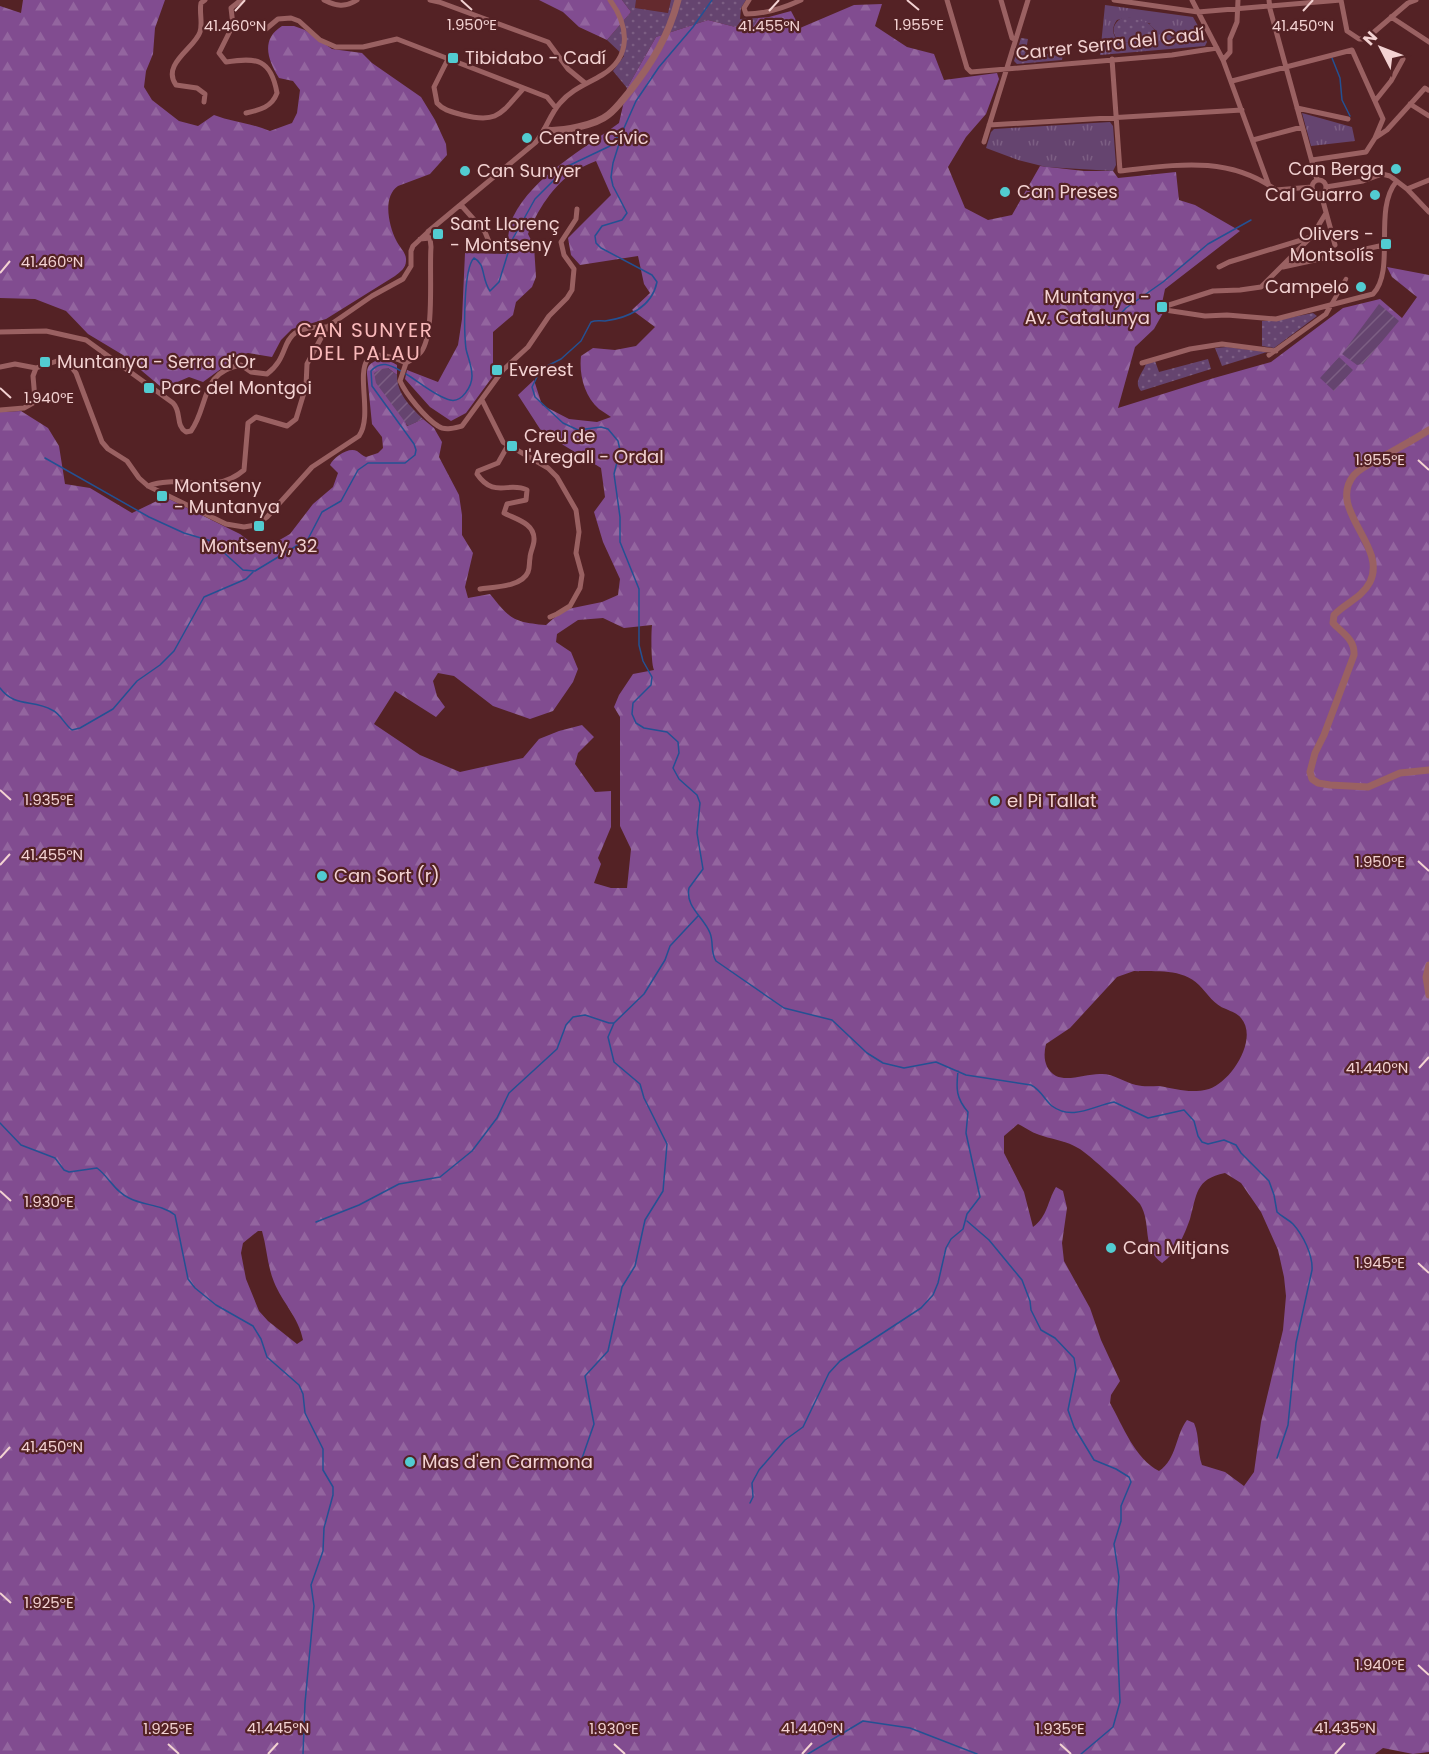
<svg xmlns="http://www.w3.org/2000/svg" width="1429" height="1754" viewBox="0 0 1429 1754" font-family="Poppins,sans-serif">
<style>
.built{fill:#642a2e}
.grass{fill:url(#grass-dots)}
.forest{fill:url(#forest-firs);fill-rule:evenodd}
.park{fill:url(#park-tufts);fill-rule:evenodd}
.garden{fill:url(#garden-furrows)}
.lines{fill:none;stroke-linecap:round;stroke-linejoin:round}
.stream{stroke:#245193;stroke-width:1.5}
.pedestrian{stroke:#9a6162;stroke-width:4.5}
.minor{stroke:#9a6162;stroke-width:5}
.tertiary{stroke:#9a6162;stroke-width:7}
.ticks{fill:none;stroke:#f3d2d2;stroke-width:2}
.poi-dot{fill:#52ccd1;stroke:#542225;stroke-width:2}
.labels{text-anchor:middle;stroke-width:4.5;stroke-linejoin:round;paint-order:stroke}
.street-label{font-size:18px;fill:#f3d2d2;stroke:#542225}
.poi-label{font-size:18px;fill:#f3d2d2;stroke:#542225;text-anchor:start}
.neighbourhood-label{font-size:20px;letter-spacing:1.5px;fill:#fababb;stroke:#542225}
.ticks-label{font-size:15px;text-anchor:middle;fill:#f3d2d2;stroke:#542225;stroke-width:4.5;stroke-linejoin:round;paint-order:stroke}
</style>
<defs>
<pattern id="grass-dots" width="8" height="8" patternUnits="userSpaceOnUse" patternTransform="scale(1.5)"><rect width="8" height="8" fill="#65446f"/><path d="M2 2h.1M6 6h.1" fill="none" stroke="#7c5e83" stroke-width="1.8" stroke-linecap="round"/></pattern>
<pattern id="forest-firs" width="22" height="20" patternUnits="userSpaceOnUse" patternTransform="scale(1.5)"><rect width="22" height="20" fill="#814c90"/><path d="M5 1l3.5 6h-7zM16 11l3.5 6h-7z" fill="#93659f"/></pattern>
<pattern id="park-tufts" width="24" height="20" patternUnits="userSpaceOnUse" patternTransform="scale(1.5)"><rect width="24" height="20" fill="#65446f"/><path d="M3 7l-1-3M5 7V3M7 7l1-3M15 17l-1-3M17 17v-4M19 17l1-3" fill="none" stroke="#7c5e83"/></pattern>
<pattern id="garden-furrows" width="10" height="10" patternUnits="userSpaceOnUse" patternTransform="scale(1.5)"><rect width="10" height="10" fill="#65446f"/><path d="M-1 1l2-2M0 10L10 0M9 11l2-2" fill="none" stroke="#7c5e83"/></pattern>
</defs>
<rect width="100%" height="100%" fill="#542225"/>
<!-- built -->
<path class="built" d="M 636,0 L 671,0 L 668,13 L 635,8 Z"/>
<!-- grass -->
<path class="grass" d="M 622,0 L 636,0 L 635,8 L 668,13 L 671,0 L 746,0 L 741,8 L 740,19 L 758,18 L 751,31 L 708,20 L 656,37 L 627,88 L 613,71 L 624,56 L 607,40 L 631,12 Z
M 1124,17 C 1137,16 1151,21 1156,33 C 1143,35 1134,46 1120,42 C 1110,34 1112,22 1124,17 Z
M 1021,38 L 1028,39 L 1024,61 L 1039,58 L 1042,53 L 1058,56 L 1060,48 L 1064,49 L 1062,60 L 1017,64 L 1014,61 Z
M 1313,313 L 1317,316 L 1274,348 L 1262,346 L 1262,321 L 1278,320 Z
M 1227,347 L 1267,352 L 1222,366 L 1215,348 Z
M 1208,359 L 1211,369 L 1141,391 C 1133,382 1142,374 1146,364 L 1155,361 L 1159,372 Z"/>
<!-- forest -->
<path class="forest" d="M 23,0 L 165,0 L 155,28 L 153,54 L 146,71 L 144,87 L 152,100 L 179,121 L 198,126 L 214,115 C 232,122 251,123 270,131 L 292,123 L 297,113 L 300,90 L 293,81 L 279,78 C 267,59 261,39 282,26 L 294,26 L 305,30 L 332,49 L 362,53 L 372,63 L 421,97 L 435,120 L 446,144 L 447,155 L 430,174 L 398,186 C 382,197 389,226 396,240 C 399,247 407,253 406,261 C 406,268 400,272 395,276 L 326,319 L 292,329 L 281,340 L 272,357 L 248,353 L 240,355 L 203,382 L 189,377 L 175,383 L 161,387 L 123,355 L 88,334 L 66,311 L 35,299 L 0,298 L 0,6 L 21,13 Z
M 539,0 L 622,0 L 631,12 L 607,40 L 579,27 L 563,12 Z
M 882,4 L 875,26 L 907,47 L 934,54 L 944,80 L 997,73 L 999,79 L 986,114 L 966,137 L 948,167 L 965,208 L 988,220 L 1012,215 L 1040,166 L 1084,171 L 1113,171 L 1118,178 L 1176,172 L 1179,200 L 1195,205 L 1240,231 L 1165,289 L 1161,308 L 1156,311 L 1158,315 L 1163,313 L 1154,329 L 1135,347 L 1118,408 L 1214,378 L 1271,362 L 1343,308 L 1380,299 L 1402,318 L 1417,297 L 1392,277 L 1387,267 L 1429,275 L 1429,1752 L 1413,1754 L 1383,1748 L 1375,1754 L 0,1754 L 0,412 L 21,411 L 48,428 L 59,446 L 65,484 L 90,488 L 132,513 L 165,497 L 240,534 L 257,547 L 269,546 L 290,534 L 313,504 L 333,487 L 338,473 L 330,465 C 334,457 348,447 357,451 C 360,453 363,456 366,457 L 378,453 L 383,448 L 382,437 L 372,424 L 367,374 C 367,362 375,361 385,358 L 397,365 L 397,375 L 388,368 L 407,426 L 423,419 L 434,428 L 442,442 L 439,457 L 459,495 L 462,515 L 462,535 L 473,553 L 465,587 L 468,598 L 490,594 C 510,619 513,622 546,625 L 563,610 L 602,602 L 618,595 L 620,579 L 603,542 L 594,512 L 605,497 L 601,468 L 542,432 L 518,395 L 534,380 L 542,405 L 569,419 L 597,422 L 611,417 C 607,414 603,412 599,409 C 584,396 579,374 581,356 L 593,348 L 615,350 L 636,346 L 655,327 L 632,310 L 650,293 L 644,284 L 638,256 L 580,265 L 571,255 L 568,238 L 611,195 L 596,161 C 589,164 581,167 575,171 C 553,185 537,211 528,234 L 534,246 L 536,277 L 532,287 L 516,302 L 513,315 L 493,332 L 493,364 L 496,372 L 466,413 L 451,421 L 430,407 L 405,379 L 407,370 L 438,382 L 458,345 L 462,319 L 465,253 L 506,254 C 508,242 508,228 513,217 C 534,175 583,150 619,123 L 627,88 L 656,37 L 708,20 L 751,31 L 758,18 L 769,17 L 791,11 L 800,28 L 854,5 ZM 603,618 L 624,628 L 652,625 C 651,634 651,664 654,670 L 633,674 L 619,695 L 614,707 L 620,717 L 620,826 L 631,849 L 627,888 L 611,888 L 594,883 L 601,864 L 598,858 L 611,827 L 611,791 L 595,792 L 575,764 L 578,753 L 594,737 L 582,725 L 559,731 L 539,739 L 523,758 L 460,772 L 420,755 L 374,724 L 395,691 L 436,717 L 445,707 L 437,696 L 433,681 L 438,673 L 454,676 L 493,706 L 530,719 L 553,711 L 573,682 L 578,669 L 571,652 L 556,642 L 557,634 L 578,620 ZM 1134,971 C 1156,972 1182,968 1199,985 C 1208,994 1214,1005 1226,1009 C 1232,1012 1237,1013 1241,1018 C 1259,1039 1231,1082 1209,1089 C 1190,1094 1177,1089 1159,1086 C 1152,1086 1144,1087 1136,1085 C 1124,1082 1114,1074 1102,1074 C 1088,1073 1069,1082 1056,1076 C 1044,1069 1043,1056 1046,1044 L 1070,1028 L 1117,977 ZM 1018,1124 C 1026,1128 1034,1134 1043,1136 C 1055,1140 1067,1141 1078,1148 C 1088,1153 1133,1195 1140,1204 C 1152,1223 1141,1248 1162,1263 C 1177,1252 1184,1236 1190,1219 C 1197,1195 1195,1179 1225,1173 L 1241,1183 L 1261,1212 L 1278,1250 L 1284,1277 L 1286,1296 L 1283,1330 L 1261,1422 L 1254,1472 L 1244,1486 L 1225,1472 L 1202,1465 C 1197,1451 1200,1437 1194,1423 L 1187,1420 C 1175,1436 1177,1459 1159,1471 C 1135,1459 1123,1426 1110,1403 L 1111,1395 L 1120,1381 L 1101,1340 L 1090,1308 L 1064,1261 L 1062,1243 L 1067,1208 L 1063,1191 L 1056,1187 C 1047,1202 1048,1216 1033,1227 L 1024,1192 L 1004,1153 L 1004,1136 ZM 258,1231 L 262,1231 C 267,1248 267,1265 274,1282 C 282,1302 299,1318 303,1340 L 297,1344 L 268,1321 L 259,1311 L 246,1279 L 241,1253 L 243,1243 Z"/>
<!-- park -->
<path class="park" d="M 1105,5 L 1193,17 L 1207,42 L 1205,46 L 1100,55 ZM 1128,17 L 1151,24 L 1149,24 L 1155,30 L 1155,33 C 1142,35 1134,46 1120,42 C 1112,36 1111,28 1117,20 Z
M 1302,113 L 1352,127 L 1355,141 L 1311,146 Z
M 1110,122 L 1113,126 L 1116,165 L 1113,171 L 1046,167 L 1018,160 L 986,148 L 991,132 L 994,129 Z"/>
<!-- garden -->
<path class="garden" d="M 1379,304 L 1399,321 L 1363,364 L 1357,365 L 1342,354 Z
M 1339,357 L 1353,370 L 1334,391 L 1320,378 Z
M 388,368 L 397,375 C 397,394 410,406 423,419 L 408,426 L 376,383 L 374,373 L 381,369 Z"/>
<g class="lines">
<!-- stream -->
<path class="stream" d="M 712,0 L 693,27 L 659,67 L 636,101 L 624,128 L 613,163 L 611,177 L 613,186 L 627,213 L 622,220 L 602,226 L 595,236 L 596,243 L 601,248 L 652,275 L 657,282 C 652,307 628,318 605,321 C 599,321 596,320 591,322 L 581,341 L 561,359 L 541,369 L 532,387 L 535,397 L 563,423 L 578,430 L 601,427 L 608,429 L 618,441 L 620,450 L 614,474 L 620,517 L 620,542 L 639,589 L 639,645 L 643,661 L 652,677 L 651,685 L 633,703 L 632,714 L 636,723 L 644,728 L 667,732 L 678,742 L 679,753 L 673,768 L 679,779 L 697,795 L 700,803 L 697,833 L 703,869 L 689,888 C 685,907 704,917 710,933 C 714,943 710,952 716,961 L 784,1008 L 832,1020 L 867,1053 L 883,1063 L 904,1068 L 936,1062 L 966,1075 L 1031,1085 C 1041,1090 1044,1099 1052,1106 C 1072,1121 1093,1106 1114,1102 L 1148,1118 L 1184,1110 L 1194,1121 L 1198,1136 L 1202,1142 L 1208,1144 L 1224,1140 L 1236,1145 L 1241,1153 L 1269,1181 L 1274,1195 L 1277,1212 C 1282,1217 1288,1219 1293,1224 C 1303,1235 1313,1255 1312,1270 L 1296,1343 L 1288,1425 L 1277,1458
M 1332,58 L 1340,78 L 1342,100 L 1350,116
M 1109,326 L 1126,308 L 1163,282 L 1208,244 L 1251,220
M 406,374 C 418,381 436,397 450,400 C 462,403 472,386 472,376 C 472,366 468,358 466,349 C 464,332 463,269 474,258 C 486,264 481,278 490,291 L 499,282 L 512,240 L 535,199 L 568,166 L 610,146 L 623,130
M 45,458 L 149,517 L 184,533 L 211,541 L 243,570 L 255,571 L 308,539 L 322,512 L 341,501 L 358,470 L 368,463 L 405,463 L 415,455 L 416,450 L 414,444 L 372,386 L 371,371 C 381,360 390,365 401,371
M 0,688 C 15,708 33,699 52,710 C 60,713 64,724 72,730 L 80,728 L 113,709 L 137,681 L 160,665 L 174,651 L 204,597 L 246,579 L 253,572
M 0,1123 L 21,1145 L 55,1158 L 64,1170 L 69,1172 L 97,1168 C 109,1177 115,1192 129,1198 C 144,1206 161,1204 175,1215 L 188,1279 L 195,1288 L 216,1305 L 253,1326 L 261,1339 L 267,1357 L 299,1385 L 303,1394 L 305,1413 L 323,1449 L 323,1470 L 333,1487 L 333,1495 L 324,1528 L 323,1551 L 311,1585 L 314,1606 L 305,1703 L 303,1754
M 967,1221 L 989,1240 L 1022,1280 L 1030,1301 L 1031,1310 L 1041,1330 L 1055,1338 L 1074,1358 L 1076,1370 L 1068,1410 L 1074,1427 L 1094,1460 L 1116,1469 L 1129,1477 L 1131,1482 L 1121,1506 L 1121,1521 L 1114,1544 L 1119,1577 L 1116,1612 L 1120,1702 L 1113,1727 L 1081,1754
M 316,1222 L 359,1205 L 399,1184 L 440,1177 L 472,1151 L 497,1118 L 509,1093 L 557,1049 L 566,1025 L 573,1017 L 585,1015 L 609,1023 L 614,1023 L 644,994 L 665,960 L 670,946 L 698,916
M 580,1464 L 594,1424 L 585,1376 L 608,1351 L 622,1287 L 635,1266 L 645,1220 L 663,1191 L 667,1144 L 644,1098 L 640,1084 L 614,1062 L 608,1037 L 614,1023
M 750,1503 L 753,1497 L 752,1483 L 759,1470 L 785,1440 L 803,1427 L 829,1373 L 840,1361 L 921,1308 L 933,1295 L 938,1283 L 946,1248 L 951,1239 L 963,1229 L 967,1214 L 980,1197 L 966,1133 L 968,1112 C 956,1098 956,1089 958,1071
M 808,1754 L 863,1721 L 910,1728 L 977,1754"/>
<!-- pedestrian -->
<path class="pedestrian" d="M 1331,305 L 1346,279"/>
<!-- minor -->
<path class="minor" d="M 241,0 L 231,8 L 233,25 L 219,53 L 226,62 C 257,57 271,59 277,93 C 272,107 260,110 246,113
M 324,0 C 336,6 345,8 357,0
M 430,0 L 439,2 L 548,42 L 568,69 L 585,83
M 749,0 L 744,8 L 746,14 C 765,14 784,8 801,0
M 947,0 L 967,68 L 971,72 L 1172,55 L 1217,48
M 1001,0 L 1012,38 L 1014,39
M 1114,0 L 1198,12 L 1341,0 L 1347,31 L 1359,39 L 1366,39 L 1408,3 L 1416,0
M 1192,0 L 1223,60 L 1268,183
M 1269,0 L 1270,9 L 1317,180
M 1391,17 L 1429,42
M 266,29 L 278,19 L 291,18 L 299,21 L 320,40 L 336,47 L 363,47 L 397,39 L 547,97 L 556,108
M 448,59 L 434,87 L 437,103 C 444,111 453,112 463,115 C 498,124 501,113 523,89
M 1112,59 L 1120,171 C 1176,165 1227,155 1276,190 L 1312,187
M 1223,60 L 1230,52 L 1230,39 L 1237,22 L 1238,0
M 1232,81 L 1352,50 L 1383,119 L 1375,138
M 1375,101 L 1391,81 L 1403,59
M 204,102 L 205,94 L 197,88 L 176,85 C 161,64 195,48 200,32 C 203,23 199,12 201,3 L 205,0
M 1410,104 L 1429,116
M 1297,108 L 1348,119
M 989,125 L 1242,110
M 1253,140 L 1302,127
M 984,142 L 1028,0
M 1312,160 L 1366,152 L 1375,138 L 1387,130 L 1425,88 L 1428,90
M1312 187a7 7 0 1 1 14 0a7 7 0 1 1-14 0Z
M 1326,187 L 1363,181 L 1382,174 L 1390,176 L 1407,189 L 1429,212
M 1407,189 L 1429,180
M 1321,194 L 1335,245
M 461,205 L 485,232 L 492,249
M 1326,213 L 1312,236 L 1261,287 L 1240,290 L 1213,291 L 1166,306 L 1165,310 L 1205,316 L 1227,315 L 1276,319 L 1373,294 C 1396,270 1373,210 1396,182
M427 234a4 4 0 1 1 8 0a4 4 0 1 1-8 0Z
M 430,230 L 536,142 C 546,130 550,114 560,103 C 572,89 587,84 602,75 C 632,57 629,26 610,0
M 1219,267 L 1229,262 L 1308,238
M 1283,267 L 1384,245
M 0,332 L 46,331 L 86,340 L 173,403 C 182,412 175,425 186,432 L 191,431 C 209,406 200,372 241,365 L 251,372 L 267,374 C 296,352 273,326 327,327
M 1269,355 L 1326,314 L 1331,305
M 406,363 L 400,381 C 406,394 425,418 438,426 C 445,431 454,428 462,426 L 503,370 L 528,347 L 549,316 L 567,298 L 572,290 L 574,269 L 564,255 L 561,242 L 576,219 L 577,209
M 406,363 C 411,360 417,357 421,352 C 435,334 429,272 431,247 L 430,238 L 420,239
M 1142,363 L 1190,349 L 1222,344 L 1276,351
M 0,367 L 15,364 L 36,368 L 60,360 L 70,365 L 76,373 L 102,442 L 108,449 L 127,461 L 139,478 L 148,486 L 226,524 L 244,527 L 256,525 L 267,517 L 312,467 L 359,436 C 379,408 335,330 406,363
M 482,400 L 503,442 L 548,468 L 557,477 L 576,510 L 579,532 L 576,553 L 582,575 L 580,588 L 570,606 L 557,614 L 550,617
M 0,410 L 24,408 L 33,403 L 35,399 L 33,376 L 36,368
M 148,486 C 180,473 213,497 244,470 L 248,423 L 256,417 L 287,426 L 296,419 L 306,386 L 307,364 L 327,327 L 372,296 L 403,279 L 411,266 L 411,251 L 413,246 L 428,232
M 480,589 C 493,587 522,587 528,572 C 530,567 529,563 530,558 C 530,552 534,546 534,540 C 535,523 515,519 504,513 L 507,504 L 526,500 L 527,490 C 509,481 494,499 477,474 L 478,471 L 498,463 L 507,447"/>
<!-- tertiary -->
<path class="tertiary" d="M 545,130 C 561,132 596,125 608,115 C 617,108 623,99 630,91 C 652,63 669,35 678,0
M 1429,430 C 1415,439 1400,447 1386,455 C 1376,461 1362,466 1354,475 C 1326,509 1388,546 1370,582 C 1362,598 1345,603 1334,615 L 1333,623 C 1342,633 1355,639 1354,655 L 1324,735 L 1315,753 L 1310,772 L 1312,779 L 1318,783 L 1330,785 L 1368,787 L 1400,773 L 1429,770
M 1429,965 L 1426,977 L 1429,995"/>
</g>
<!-- ticks -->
<path class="ticks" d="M 461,0 L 472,10M 907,0 L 919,10M 235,11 L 245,0M 769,11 L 779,0M 1303,11 L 1313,0M 0,273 L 10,261M 0,388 L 11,398M 1418,460 L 1429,470M 0,790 L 11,800M 1418,861 L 1429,871M 0,865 L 10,854M 1419,1068 L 1429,1057M 0,1191 L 11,1201M 1418,1263 L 1429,1273M 0,1458 L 10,1447M 0,1593 L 11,1603M 1418,1665 L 1429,1675M 168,1744 L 179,1754M 614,1744 L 625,1754M 1060,1744 L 1071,1754M 268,1754 L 278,1743M 802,1754 L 812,1743M 1335,1754 L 1345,1743"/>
<!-- markers -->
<g class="poi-dot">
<rect x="447" y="52" width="12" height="12" rx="3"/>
<circle cx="527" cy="138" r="6"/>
<circle cx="1396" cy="169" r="6"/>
<circle cx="465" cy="171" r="6"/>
<circle cx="1005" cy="192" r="6"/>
<circle cx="1375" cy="195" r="6"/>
<rect x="432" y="228" width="12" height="12" rx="3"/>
<rect x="1380" y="238" width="12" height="12" rx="3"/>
<circle cx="1361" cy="287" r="6"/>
<rect x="1156" y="301" width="12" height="12" rx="3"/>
<rect x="39" y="356" width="12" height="12" rx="3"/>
<rect x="491" y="364" width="12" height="12" rx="3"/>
<rect x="143" y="382" width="12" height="12" rx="3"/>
<rect x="506" y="440" width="12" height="12" rx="3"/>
<rect x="156" y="490" width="12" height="12" rx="3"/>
<rect x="253" y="520" width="12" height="12" rx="3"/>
<circle cx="995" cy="801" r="6"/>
<circle cx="322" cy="876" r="6"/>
<circle cx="1111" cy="1248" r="6"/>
<circle cx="410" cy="1462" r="6"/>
</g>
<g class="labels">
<!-- street labels -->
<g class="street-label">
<text transform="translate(1110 44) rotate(-6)" y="6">Carrer Serra del Cadí</text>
</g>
<!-- poi labels -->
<g class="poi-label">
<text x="465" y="64">Tibidabo - Cadí</text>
<text x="539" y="144">Centre Cívic</text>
<text x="1384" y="175" text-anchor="end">Can Berga</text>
<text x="477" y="177">Can Sunyer</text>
<text x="1017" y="198">Can Preses</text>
<text x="1363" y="201" text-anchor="end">Cal Guarro</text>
<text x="450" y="230">Sant Llorenç<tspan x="450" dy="21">- Montseny</tspan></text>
<text x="1374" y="240" text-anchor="end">Olivers -<tspan x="1374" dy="21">Montsolís</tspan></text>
<text x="1349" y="293" text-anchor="end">Campelo</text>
<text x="1150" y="303" text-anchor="end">Muntanya -<tspan x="1150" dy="21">Av. Catalunya</tspan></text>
<text x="57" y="368">Muntanya - Serra d'Or</text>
<text x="509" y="376">Everest</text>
<text x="161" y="394">Parc del Montgoi</text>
<text x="524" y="442">Creu de<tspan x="524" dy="21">l'Aregall - Ordal</tspan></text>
<text x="174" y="492">Montseny<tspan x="174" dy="21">- Muntanya</tspan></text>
<text x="259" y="552" text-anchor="middle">Montseny, 32</text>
<text x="1007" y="807">el Pi Tallat</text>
<text x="334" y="882">Can Sort (r)</text>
<text x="1123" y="1254">Can Mitjans</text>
<text x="422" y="1468">Mas d'en Carmona</text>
</g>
<!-- neighbourhood labels -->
<g class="neighbourhood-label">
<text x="365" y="337">CAN SUNYER<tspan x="365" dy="23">DEL PALAU</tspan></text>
</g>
</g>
<g class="ticks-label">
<text x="472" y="30">1.950°E</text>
<text x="919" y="30">1.955°E</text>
<text x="769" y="31">41.455°N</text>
<text x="235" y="31">41.460°N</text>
<text x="1303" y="31">41.450°N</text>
<text x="52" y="267">41.460°N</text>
<text x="49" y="403">1.940°E</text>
<text x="1380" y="465">1.955°E</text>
<text x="49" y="805">1.935°E</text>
<text x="52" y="860">41.455°N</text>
<text x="1380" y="867">1.950°E</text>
<text x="1377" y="1073">41.440°N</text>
<text x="49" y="1207">1.930°E</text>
<text x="1380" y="1268">1.945°E</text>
<text x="52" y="1452">41.450°N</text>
<text x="49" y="1608">1.925°E</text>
<text x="1380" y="1670">1.940°E</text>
<text x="278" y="1733">41.445°N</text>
<text x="812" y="1733">41.440°N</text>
<text x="1345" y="1733">41.435°N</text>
<text x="168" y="1734">1.925°E</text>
<text x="614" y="1734">1.930°E</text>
<text x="1060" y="1734">1.935°E</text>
</g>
<!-- north arrow -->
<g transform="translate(1381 48) rotate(312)" stroke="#542225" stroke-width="4.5" paint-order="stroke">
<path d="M0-4.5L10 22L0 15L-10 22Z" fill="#f3d2d2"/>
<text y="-9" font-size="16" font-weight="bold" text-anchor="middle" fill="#f3d2d2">N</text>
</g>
</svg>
